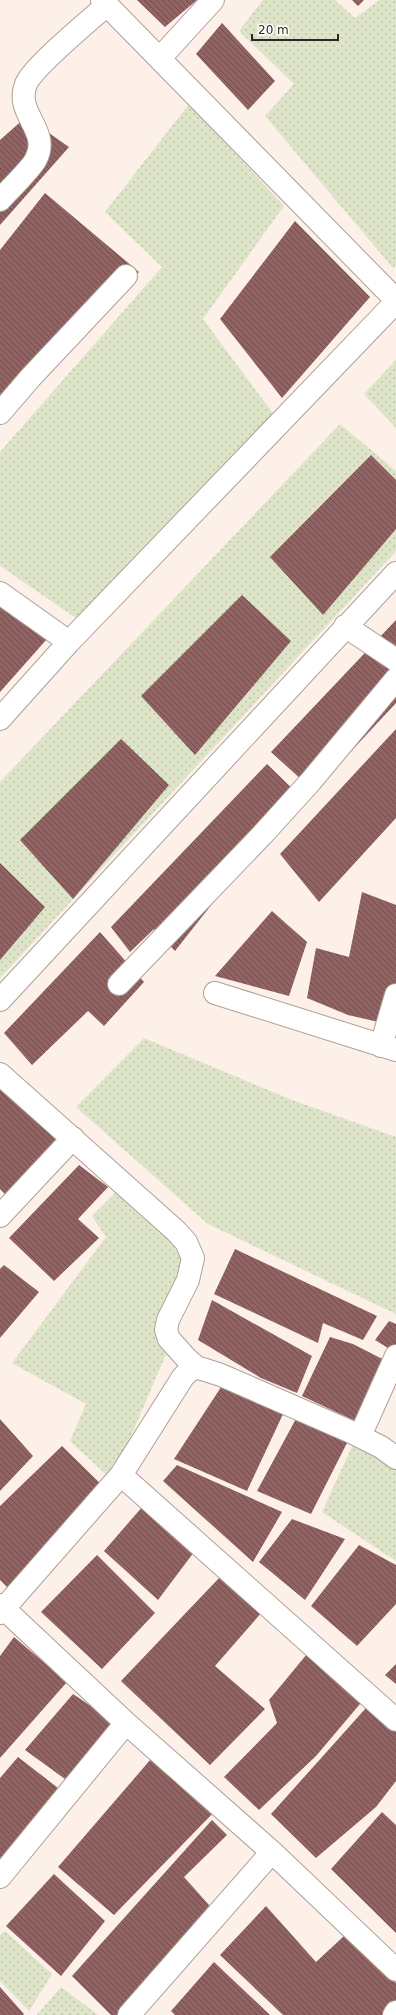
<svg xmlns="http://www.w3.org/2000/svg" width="396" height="2015" viewBox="0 0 396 2015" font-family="'DejaVu Sans',sans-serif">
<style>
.grass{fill:url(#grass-dots)}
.building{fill:url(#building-back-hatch)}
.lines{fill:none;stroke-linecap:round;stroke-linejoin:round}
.minor-casing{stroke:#aca19a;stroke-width:24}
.minor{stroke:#fff;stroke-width:22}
</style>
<defs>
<pattern id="grass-dots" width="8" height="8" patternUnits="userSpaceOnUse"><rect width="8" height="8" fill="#dde4c8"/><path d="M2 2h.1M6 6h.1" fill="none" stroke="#bec4ac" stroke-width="1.8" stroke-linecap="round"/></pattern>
<pattern id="building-back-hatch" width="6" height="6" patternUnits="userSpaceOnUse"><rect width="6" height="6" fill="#926362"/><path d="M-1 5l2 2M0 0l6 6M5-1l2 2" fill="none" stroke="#714d4c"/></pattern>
</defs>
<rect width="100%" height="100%" fill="#fcf0e8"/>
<!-- grass -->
<path class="grass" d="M 263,0 L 335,0 L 355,18 L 380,0 L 396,0 L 396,265 L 393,268 L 265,116 L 294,84 L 239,31 Z
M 189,104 L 284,206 L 203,319 L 275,416 L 82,622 L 0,566 L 0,452 L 162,267 L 105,212 Z
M 396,360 L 396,428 L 364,394 Z
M 340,424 L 396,471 L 396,551 L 0,978 L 0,782 Z
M 144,1038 L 292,1100 L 396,1137 L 396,1314 L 208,1224 L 76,1107 Z
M 119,1189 L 204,1266 L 112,1480 L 70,1441 L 86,1404 L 12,1363 L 106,1237 L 92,1216 Z
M 354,1442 L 396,1467 L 396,1561 L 322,1512 Z
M 5,1931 L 52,1974 L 29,2011 L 0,1981 L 0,1935 Z
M 61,1987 L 98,2015 L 37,2015 Z"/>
<!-- building -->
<path class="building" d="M 137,0 L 197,0 L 165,27 Z
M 352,0 L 364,0 L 358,6 Z
M 222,23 L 275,81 L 248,110 L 196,54 Z
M 26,117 L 69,147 L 0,225 L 0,140 Z
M 45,193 L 139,272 L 0,418 L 0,250 Z
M 295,221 L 370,297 L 282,398 L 220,319 Z
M 371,455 L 396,480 L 396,529 L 323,615 L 270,557 Z
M 242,595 L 291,641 L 195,755 L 141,696 Z
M 0,606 L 47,639 L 0,692 Z
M 396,620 L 396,703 L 314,791 L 271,752 Z
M 396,729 L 396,818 L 319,902 L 280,854 Z
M 121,739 L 169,785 L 73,899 L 20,840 Z
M 267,764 L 304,800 L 223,890 L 175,951 L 154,929 L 130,952 L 111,927 Z
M 0,863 L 45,907 L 0,960 Z
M 362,892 L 396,905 L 396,1026 L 348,1015 L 307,998 L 316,948 L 349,957 Z
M 272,911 L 307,942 L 289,996 L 215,976 Z
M 100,932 L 144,982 L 104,1026 L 88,1011 L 32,1065 L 4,1033 Z
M 0,1089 L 62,1145 L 11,1200 L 0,1189 Z
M 79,1165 L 108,1187 L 78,1219 L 99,1238 L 54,1281 L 9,1238 Z
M 235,1249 L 377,1316 L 363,1340 L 323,1323 L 318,1343 L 214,1294 Z
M 4,1265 L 39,1292 L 0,1338 L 0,1269 Z
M 212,1300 L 312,1356 L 297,1393 L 261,1378 L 198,1340 Z
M 389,1321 L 396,1324 L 396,1353 L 375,1340 Z
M 330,1337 L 353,1344 L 396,1366 L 368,1427 L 302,1396 Z
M 227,1378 L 284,1412 L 247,1491 L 174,1459 Z
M 298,1415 L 348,1441 L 311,1514 L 257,1491 Z
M 0,1419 L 33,1456 L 0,1491 Z
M 62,1446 L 111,1494 L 16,1596 L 0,1580 L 0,1506 Z
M 177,1465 L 282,1512 L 253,1562 L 163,1481 Z
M 143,1506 L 194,1552 L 158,1600 L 104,1551 Z
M 292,1519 L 345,1539 L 305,1600 L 259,1562 Z
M 359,1545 L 396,1565 L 396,1604 L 357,1646 L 311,1606 Z
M 97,1555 L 155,1613 L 102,1669 L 41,1612 Z
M 220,1577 L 262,1612 L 215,1666 L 265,1709 L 210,1765 L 121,1681 Z
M 14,1637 L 67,1682 L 0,1758 L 0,1656 Z
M 307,1654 L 365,1698 L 316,1756 L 259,1810 L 224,1777 L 277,1723 L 269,1700 Z
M 396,1664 L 396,1684 L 385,1675 Z
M 73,1694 L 116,1723 L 65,1779 L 25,1750 Z
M 366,1708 L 396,1729 L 396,1781 L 376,1807 L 316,1858 L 271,1814 Z
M 18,1757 L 58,1788 L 0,1859 L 0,1778 Z
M 151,1759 L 215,1811 L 114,1915 L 58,1867 Z
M 382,1812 L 396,1825 L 396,1933 L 331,1869 Z
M 212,1820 L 227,1835 L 184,1877 L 217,1914 L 125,2015 L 111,2015 L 72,1976 Z
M 54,1874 L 105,1921 L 61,1976 L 6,1926 Z
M 266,1906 L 316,1962 L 344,1936 L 396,1983 L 396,2004 L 388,2015 L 283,2015 L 220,1955 Z
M 214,1962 L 270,2015 L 175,2015 L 171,2011 Z
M 0,1987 L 24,2014 L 23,2015 L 0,2015 Z"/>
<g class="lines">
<!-- minor casing -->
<g class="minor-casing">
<path id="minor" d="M 102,0 L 396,300
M 160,58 L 213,0
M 0,200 C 8,191 32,168 36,159 C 51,130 14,114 26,84 C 34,66 90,20 107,5
M 0,413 L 31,377 L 126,276
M 0,593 L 69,642
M 345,626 L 396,660
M 0,719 L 69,642 L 396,302
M 119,984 L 263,834 L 311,781 L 396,679
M 215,993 L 396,1050
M 0,1000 L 396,573
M 381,1046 L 396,995
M 0,1074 L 176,1231 L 186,1242 L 193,1258 L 188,1280 L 168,1320 L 166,1330 L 169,1339 L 187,1359 L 196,1367 L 221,1375 L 349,1431 L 381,1447 L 396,1458
M 0,1216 L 73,1138
M 360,1436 L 396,1356
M 121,1475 L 396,1720
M 0,1605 L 126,1723 L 272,1852 L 396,1970
M 0,1613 L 121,1475 L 183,1377 L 188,1372 L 196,1367
M 0,1877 L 126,1723
M 129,2015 L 272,1852
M 394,2015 L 396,2012"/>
</g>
<!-- minor -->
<use href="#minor" class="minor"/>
</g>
<!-- scale -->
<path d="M252 34v6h86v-6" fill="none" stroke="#2c2725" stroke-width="2"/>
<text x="258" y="34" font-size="12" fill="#2c2725" stroke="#ffffff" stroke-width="3" paint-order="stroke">20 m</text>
</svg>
